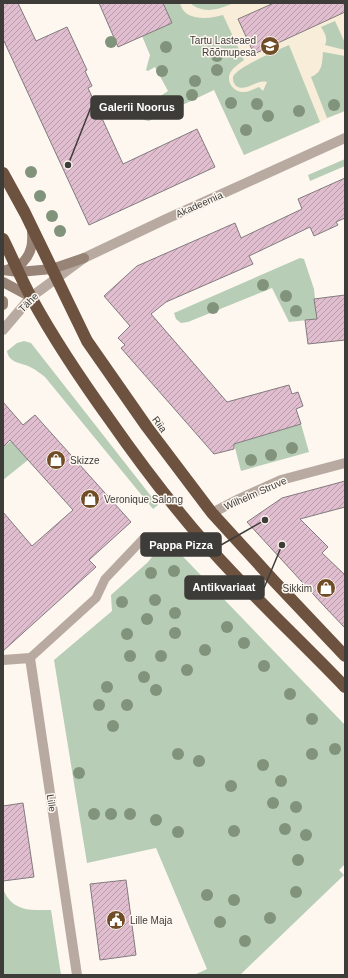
<svg xmlns="http://www.w3.org/2000/svg" width="348" height="978" viewBox="0 0 348 978" font-family="Helvetica,sans-serif">
<style>
.education{fill:#f7edd8}
.green{fill:#b8cdb6}
.building{fill:url(#building-hatch);stroke:#827b7e}
.lines{fill:none;stroke-linecap:round;stroke-linejoin:round}
.lane{stroke:#b8aaa0;stroke-width:9}
.street{stroke:#b8aaa0;stroke-width:10}
.secondary{stroke:#988476;stroke-width:10}
.highway{stroke:#6d523f;stroke-width:12}
.tree{fill:#82937b}
.labels{text-anchor:middle;stroke-width:3;stroke-linejoin:round;paint-order:stroke}
.poi-label{font-size:10px;fill:#3e3c39;stroke:#fdf7f0;text-anchor:start}
.street-label{font-size:10px;fill:#3e3c39;stroke:#fdf7f0}
.leader{fill:none;stroke:#3e3c39;stroke-width:1.5}
.callout-dot{fill:#3e3c39;stroke:#fdf7f0;stroke-width:1.5}
.callout{fill:#3e3c39;stroke:#3e3c39;stroke-width:1.5}
.callout-label{font-size:11px;text-anchor:middle;font-weight:bold;fill:#fff}
</style>
<defs>
<pattern id="building-hatch" width="6" height="6" patternUnits="userSpaceOnUse"><rect width="6" height="6" fill="#e0bdcf"/><path d="M-1 1l2-2M0 6l6-6M5 7l2-2" fill="none" stroke="#b79ba9"/></pattern>
</defs>
<rect width="100%" height="100%" fill="#fdf7f0"/>
<!-- education -->
<path class="education" d="M 175,3 L 345,3 L 345,111 L 244,155 Z"/>
<!-- green -->
<path class="green" d="M 163,3 L 180,3 C 181,7 183,11 187,14 C 197,20 213,18 223,15 L 244,60 C 240,63 235,66 232,70 C 224,80 233,93 244,92 C 249,92 254,89 259,87 L 263,91 L 267,82 C 257,79 248,91 238,87 C 236,86 235,85 234,83 C 233,82 233,78 233,77 C 237,67 278,50 289,45 L 320,122 L 244,155 L 214,90 L 149,121 C 136,119 134,111 141,102 L 153,101 L 168,91 L 155,67 L 148,71 L 146,70 L 150,55 L 142,36 L 172,23 Z
M 190,3 L 234,3 C 219,9 204,15 190,3 Z
M 335,21 L 345,43 L 345,50 L 325,45 C 328,38 325,33 321,27 Z
M 323,52 L 345,56 L 345,111 L 327,118 L 311,77 C 323,72 322,63 323,52 Z
M 345,159 L 345,166 L 310,181 L 308,175 Z
M 300,258 L 304,259 L 314,289 L 317,319 L 289,322 L 272,288 L 188,322 L 181,323 L 176,319 L 174,313 Z
M 24,341 L 31,343 L 158,505 L 153,509 L 45,377 C 41,374 36,370 32,368 C 22,362 9,364 7,351 L 17,343 Z
M 301,424 L 309,452 L 241,471 L 234,444 Z
M 11,441 L 28,460 L 3,480 L 3,447 Z
M 166,539 L 345,725 L 345,864 L 339,870 L 344,875 L 240,975 L 194,975 L 207,969 L 156,848 L 87,863 L 54,660 L 112,611 L 111,595 L 148,562 Z
M 3,890 C 5,892 6,896 8,898 C 18,912 36,910 51,910 L 61,975 L 3,975 Z"/>
<!-- building -->
<path class="building" d="M 3,3 L 18,3 L 36,41 L 67,27 L 87,70 L 85,71 L 92,86 L 88,88 L 123,164 L 197,129 L 215,167 L 89,225 L 3,39 Z
M 99,3 L 163,3 L 172,23 L 118,47 Z
M 274,3 L 345,3 L 345,12 L 254,54 L 238,19 Z
M 345,178 L 345,218 L 336,222 L 338,225 L 314,236 L 310,227 L 249,256 L 253,264 L 166,302 L 151,314 L 227,402 L 289,385 L 292,394 L 298,392 L 303,406 L 296,409 L 301,424 L 234,444 L 234,449 L 214,454 L 121,348 L 125,345 L 118,338 L 130,326 L 104,296 L 137,266 L 235,223 L 241,238 L 302,209 L 298,199 Z
M 345,295 L 345,340 L 308,344 L 305,320 L 317,319 L 314,299 Z
M 3,402 L 23,425 L 35,415 L 131,522 L 89,560 L 96,567 L 3,651 L 3,512 L 32,546 L 73,510 L 10,440 L 3,447 Z
M 345,481 L 345,507 L 300,519 L 328,547 L 322,553 L 345,575 L 345,628 L 325,607 L 247,522 L 282,498 Z
M 23,803 L 34,877 L 3,881 L 3,806 Z
M 126,880 L 136,955 L 100,960 L 90,884 Z"/>
<g class="lines">
<!-- lane -->
<path class="lane" d="M 30,658 L 96,598 L 105,579 L 143,539"/>
<!-- street -->
<path class="street" d="M 3,330 L 31,297 L 84,258 L 164,220 L 237,187 L 345,138
M 212,513 L 239,499 L 281,480 L 345,463
M 3,660 L 30,658 L 77,975"/>
<!-- secondary -->
<path class="secondary" d="M 9,269 C 20,267 28,259 31,248 C 33,242 32,235 32,229
M 3,270 L 19,272 L 52,269 L 84,258
M 3,282 L 31,297
M 3,301 L 3,305"/>
<!-- highway -->
<path class="highway" d="M 3,173 L 25,213 L 87,341 L 147,427 L 212,513 L 275,582 L 345,656
M 3,239 C 13,259 21,279 32,299 C 55,341 82,381 110,420 C 140,463 172,505 206,544 C 250,594 299,639 345,687"/>
</g>
<!-- trees -->
<g class="tree">
<circle cx="111" cy="42" r="6"/>
<circle cx="166" cy="47" r="6"/>
<circle cx="217" cy="56" r="6"/>
<circle cx="217" cy="70" r="6"/>
<circle cx="162" cy="71" r="6"/>
<circle cx="195" cy="81" r="6"/>
<circle cx="192" cy="95" r="6"/>
<circle cx="231" cy="103" r="6"/>
<circle cx="257" cy="104" r="6"/>
<circle cx="334" cy="105" r="6"/>
<circle cx="299" cy="111" r="6"/>
<circle cx="161" cy="113" r="6"/>
<circle cx="268" cy="116" r="6"/>
<circle cx="246" cy="130" r="6"/>
<circle cx="31" cy="172" r="6"/>
<circle cx="40" cy="196" r="6"/>
<circle cx="52" cy="216" r="6"/>
<circle cx="60" cy="231" r="6"/>
<circle cx="263" cy="285" r="6"/>
<circle cx="286" cy="296" r="6"/>
<circle cx="213" cy="308" r="6"/>
<circle cx="296" cy="311" r="6"/>
<circle cx="292" cy="448" r="6"/>
<circle cx="271" cy="455" r="6"/>
<circle cx="251" cy="460" r="6"/>
<circle cx="174" cy="571" r="6"/>
<circle cx="151" cy="573" r="6"/>
<circle cx="155" cy="600" r="6"/>
<circle cx="122" cy="602" r="6"/>
<circle cx="175" cy="613" r="6"/>
<circle cx="147" cy="619" r="6"/>
<circle cx="227" cy="627" r="6"/>
<circle cx="175" cy="633" r="6"/>
<circle cx="127" cy="634" r="6"/>
<circle cx="244" cy="643" r="6"/>
<circle cx="205" cy="650" r="6"/>
<circle cx="130" cy="656" r="6"/>
<circle cx="161" cy="656" r="6"/>
<circle cx="264" cy="666" r="6"/>
<circle cx="187" cy="670" r="6"/>
<circle cx="144" cy="677" r="6"/>
<circle cx="107" cy="687" r="6"/>
<circle cx="156" cy="690" r="6"/>
<circle cx="290" cy="694" r="6"/>
<circle cx="99" cy="705" r="6"/>
<circle cx="127" cy="705" r="6"/>
<circle cx="312" cy="719" r="6"/>
<circle cx="113" cy="726" r="6"/>
<circle cx="335" cy="749" r="6"/>
<circle cx="178" cy="754" r="6"/>
<circle cx="312" cy="754" r="6"/>
<circle cx="199" cy="761" r="6"/>
<circle cx="263" cy="765" r="6"/>
<circle cx="79" cy="773" r="6"/>
<circle cx="281" cy="781" r="6"/>
<circle cx="231" cy="786" r="6"/>
<circle cx="273" cy="803" r="6"/>
<circle cx="296" cy="807" r="6"/>
<circle cx="94" cy="814" r="6"/>
<circle cx="111" cy="814" r="6"/>
<circle cx="130" cy="814" r="6"/>
<circle cx="156" cy="820" r="6"/>
<circle cx="285" cy="829" r="6"/>
<circle cx="234" cy="831" r="6"/>
<circle cx="178" cy="832" r="6"/>
<circle cx="306" cy="835" r="6"/>
<circle cx="298" cy="860" r="6"/>
<circle cx="296" cy="892" r="6"/>
<circle cx="207" cy="895" r="6"/>
<circle cx="234" cy="900" r="6"/>
<circle cx="270" cy="918" r="6"/>
<circle cx="220" cy="922" r="6"/>
<circle cx="245" cy="941" r="6"/>
</g>
<!-- icons -->
<defs>
<g id="school-disc" transform="scale(1)"><circle r="9.5" fill="#704d26" stroke="#fdf7f0"/><path d="M0-5L7-2L0 1L-7-2ZM-4 1L0 2.5L4 1V4Q0 6-4 4Z" fill="#fff"/></g>
<g id="shop-disc" transform="scale(1)"><circle r="9.5" fill="#704d26" stroke="#fdf7f0"/><path d="M-5-2.5h2.3a2.7 3.5 0 0 1 5.4 0H5L5.5 6h-11ZM-1.5-2.5h3a1.5 2.3 0 0 0-3 0Z" fill="#fff"/></g>
<g id="civic-disc" transform="scale(1)"><circle r="9.5" fill="#704d26" stroke="#fdf7f0"/><path d="M-.6-6.5H3V-4.5H.6V-3L4-1V1h2V6H-6V1h2V-1L-.6-3ZM-1.2 2.5V6h2.4V2.5Z" fill="#fff"/></g>
</defs>
<g fill-rule="evenodd">
<use href="#school-disc" x="270" y="46"/>
<use href="#shop-disc" x="56" y="460"/>
<use href="#shop-disc" x="90" y="499"/>
<use href="#shop-disc" x="326" y="588"/>
<use href="#civic-disc" x="116" y="920"/>
</g>
<g class="labels">
<!-- poi labels -->
<g class="poi-label">
<text x="256" y="44" text-anchor="end">Tartu Lasteaed<tspan x="256" dy="12">Rõõmupesa</tspan></text>
<text x="70" y="464">Skizze</text>
<text x="104" y="503">Veronique Salong</text>
<text x="312" y="592" text-anchor="end">Sikkim</text>
<text x="130" y="924">Lille Maja</text>
</g>
<!-- street labels -->
<g class="street-label">
<text transform="translate(199 204) rotate(-24)" y="4">Akadeemia</text>
<text transform="translate(28 302) rotate(-45)" y="4">Tähe</text>
<text transform="translate(160 424) rotate(54)" y="4">Riia</text>
<text transform="translate(255 493) rotate(-24)" y="4">Wilhelm Struve</text>
<text transform="translate(52 803) rotate(82)" y="4">Lille</text>
</g>
</g>
<!-- callouts -->
<path class="leader" d="M68 165L91 107M265 520L221 545M282 545L264 588"/>
<g class="callout-dot">
<circle cx="68" cy="165" r="4"/>
<circle cx="265" cy="520" r="4"/>
<circle cx="282" cy="545" r="4"/>
</g>
<g class="callout">
<rect x="91" y="96" width="92" height="23" rx="4"/>
<rect x="141" y="533" width="80" height="23" rx="4"/>
<rect x="185" y="576" width="79" height="23" rx="4"/>
</g>
<g class="callout-label">
<text x="137" y="111">Galerii Noorus</text>
<text x="181" y="549">Pappa Pizza</text>
<text x="224" y="591">Antikvariaat</text>
</g>
<!-- border -->
<rect width="348" height="978" fill="none" stroke="#3e3c39" stroke-width="8"/>
</svg>
